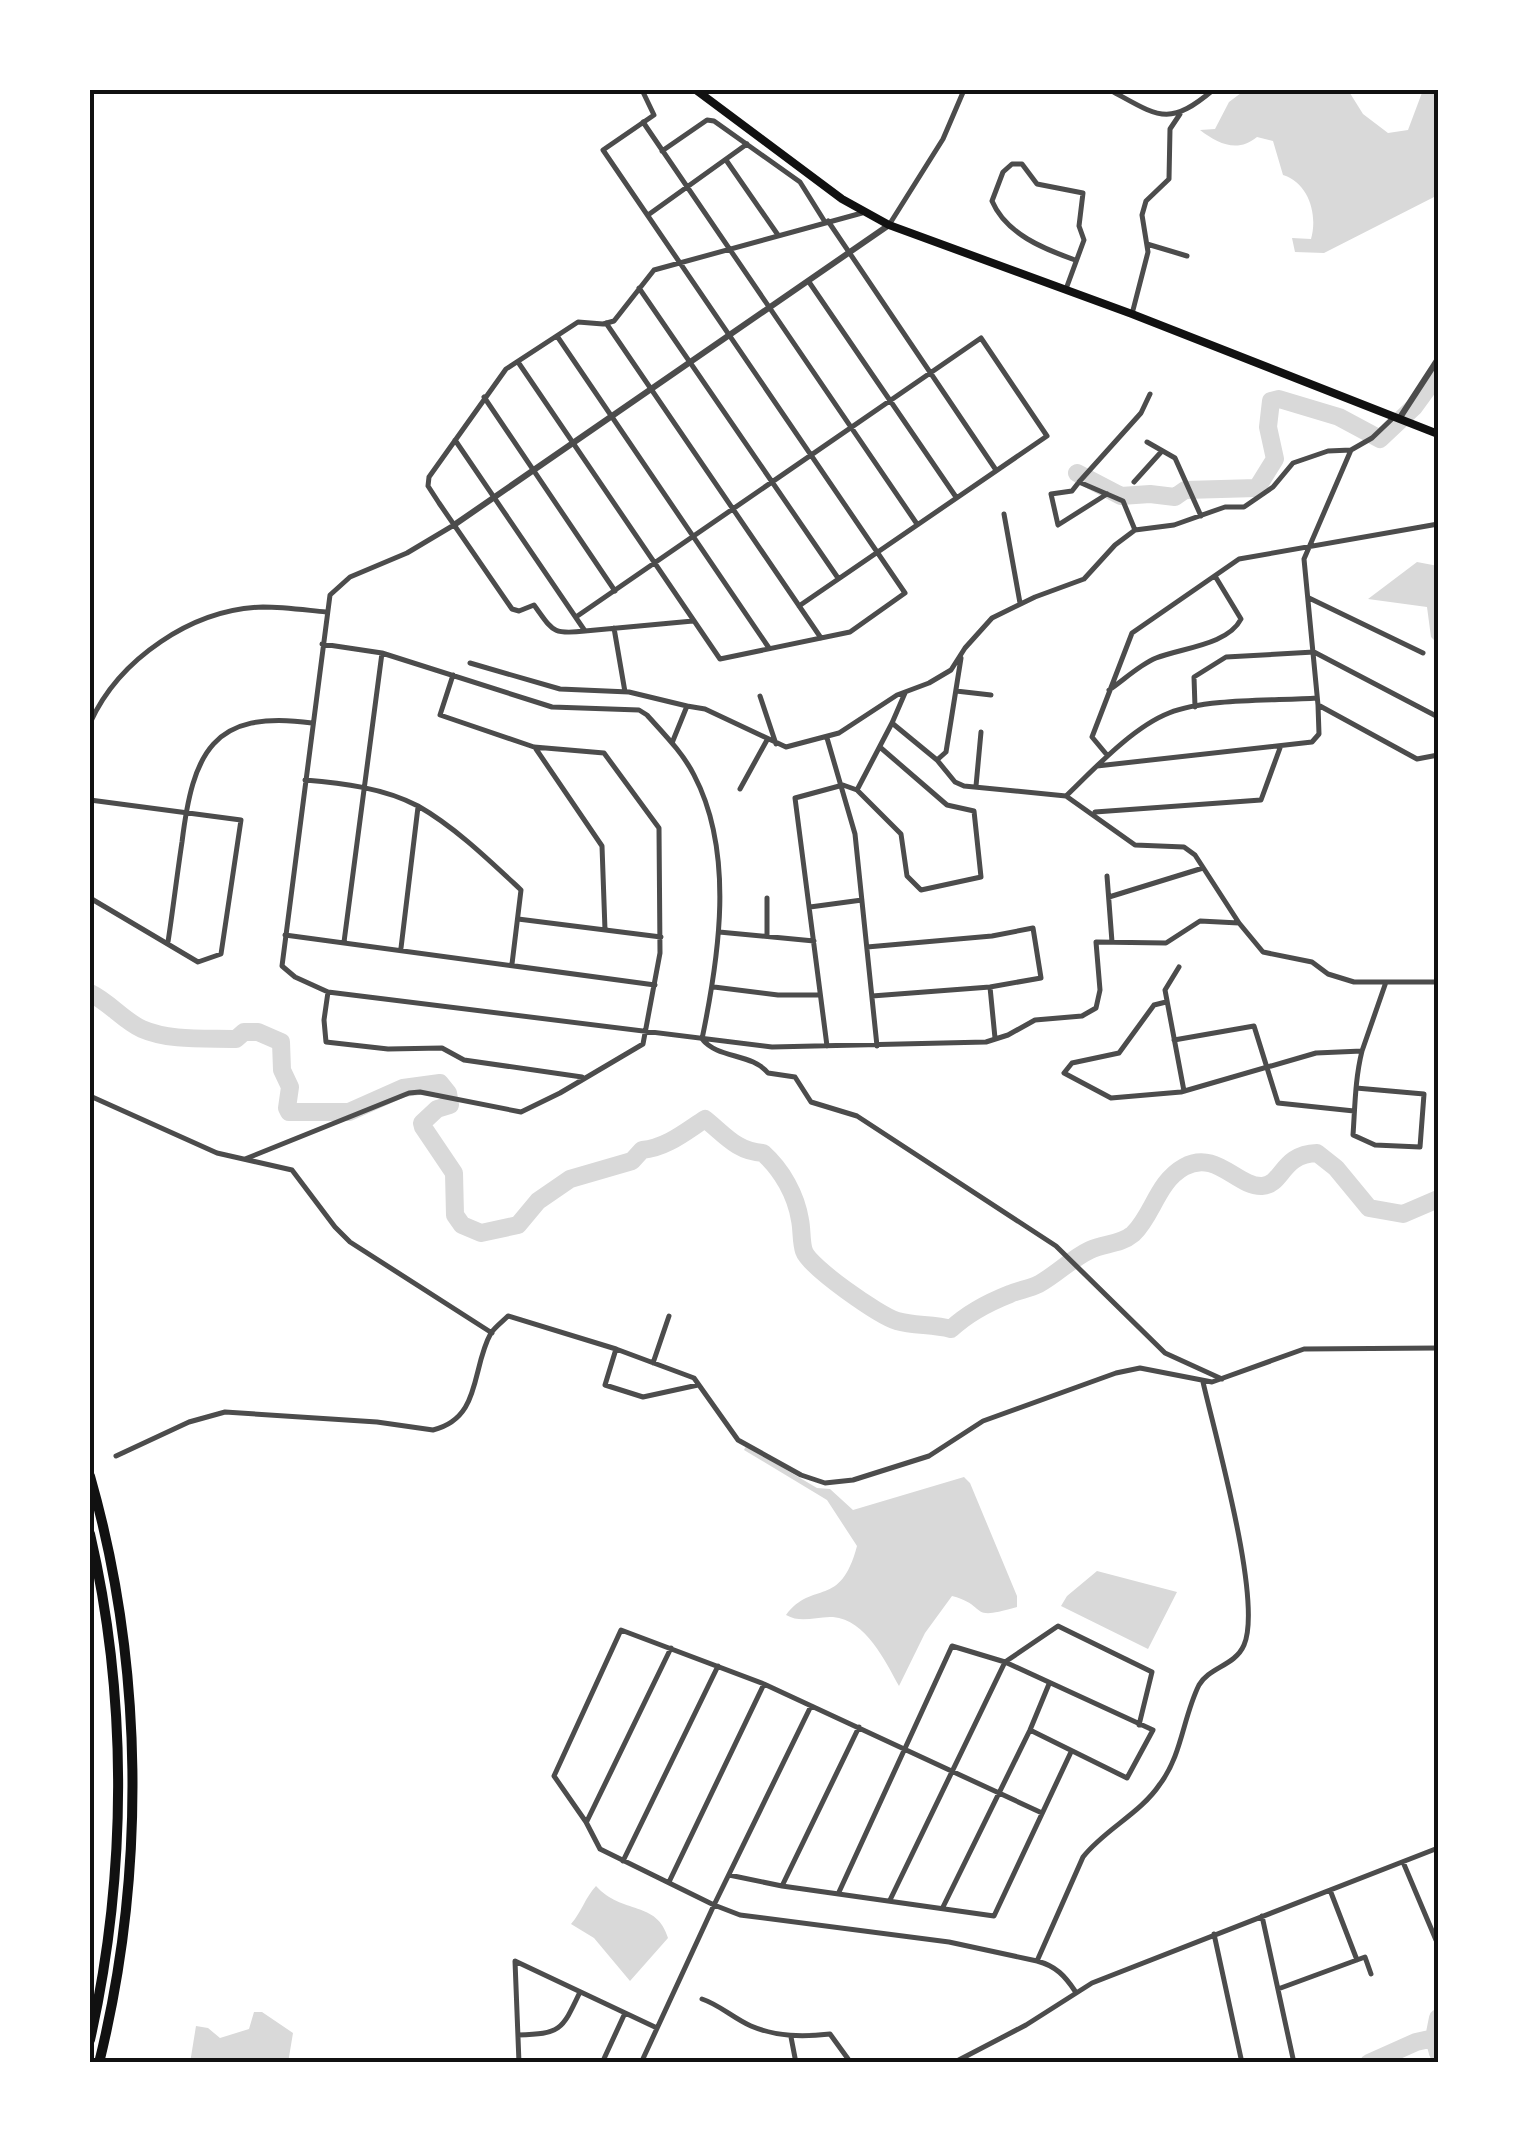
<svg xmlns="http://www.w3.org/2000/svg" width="1528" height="2153" viewBox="0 0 1528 2153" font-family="'Noto Sans',sans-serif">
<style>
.water{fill:#d9d9d9}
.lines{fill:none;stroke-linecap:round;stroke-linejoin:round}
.river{stroke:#d9d9d9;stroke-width:18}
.minor{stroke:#4c4c4c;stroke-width:5}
.tertiary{stroke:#4c4c4c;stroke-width:6}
.primary{stroke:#111;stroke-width:8}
.motorway{stroke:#111;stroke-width:10}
.neatline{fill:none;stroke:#111;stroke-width:4}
</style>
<rect width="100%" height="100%" fill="#fff"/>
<!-- water -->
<path class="water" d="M 1245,90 L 1348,90 L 1363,114 L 1388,133 L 1408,130 L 1423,90 L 1438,90 L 1438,195 L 1324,253 L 1295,252 L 1292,238 L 1311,239 C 1318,215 1309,183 1283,175 L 1273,141 L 1257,137 C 1238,153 1218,144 1200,130 L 1215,129 L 1229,102 Z
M 1417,562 L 1438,566 L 1438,644 L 1431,637 L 1427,607 L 1368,599 Z
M 746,1446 L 817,1488 L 830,1489 L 853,1510 L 964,1477 L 970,1483 L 1017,1596 L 1017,1607 C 966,1622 990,1606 952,1596 L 925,1633 L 899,1686 C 885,1661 866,1620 833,1617 C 816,1616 802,1624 786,1615 C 813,1579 840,1610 857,1546 L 827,1500 L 744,1450 Z
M 1097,1571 L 1177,1592 L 1148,1649 L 1061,1606 L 1067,1596 Z
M 596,1886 C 622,1915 657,1900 668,1938 L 630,1981 L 594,1938 L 571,1924 C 582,1911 585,1898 596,1886 Z
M 254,2012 L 262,2012 L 293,2033 L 288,2063 L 190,2063 L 196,2026 L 208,2028 L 220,2038 L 249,2029 Z"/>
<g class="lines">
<!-- river -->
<path class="river" d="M 1077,473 L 1121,496 L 1150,494 L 1175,497 L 1185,490 L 1257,488 L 1275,459 L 1268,427 L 1271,401 L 1279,399 L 1339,417 L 1380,439 L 1414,407 L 1438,374
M 90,993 C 109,1002 124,1021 142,1029 C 169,1041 206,1038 236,1039 L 244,1032 L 258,1032 L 281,1042 L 282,1070 L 290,1087 L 287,1108 L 289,1112 L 349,1112 L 403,1088 L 440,1083 L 448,1093 L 450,1105 L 437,1109 L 422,1123 L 423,1127 L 454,1173 L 455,1215 L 462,1225 L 481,1233 L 518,1225 L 538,1201 L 570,1179 L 632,1161 L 642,1150 C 666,1148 685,1132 705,1119 C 724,1134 737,1152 763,1153 C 782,1170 796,1195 800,1220 C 802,1229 801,1243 804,1251 C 809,1267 880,1316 897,1321 C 914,1326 933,1324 951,1329 C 968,1313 987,1303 1010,1294 C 1019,1290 1029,1289 1039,1284 C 1057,1274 1071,1259 1090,1250 C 1104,1243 1120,1245 1133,1234 C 1153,1215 1157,1182 1184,1167 C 1216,1149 1237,1187 1262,1186 C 1283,1185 1281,1154 1317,1153 L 1336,1168 L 1369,1208 L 1403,1214 L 1438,1199
M 1438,2018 L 1434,2038 L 1438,2053
M 1369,2063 L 1416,2042 L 1434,2038"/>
<!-- minor -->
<path class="minor" d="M 1110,90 C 1158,116 1168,128 1213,90
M 643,122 L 917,524
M 662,151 L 707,120 L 714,121 L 800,182 L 825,222
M 726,160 L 778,235
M 648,215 L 747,144
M 828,221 L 996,470
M 889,225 L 943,139 L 964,90
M 1147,244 L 1187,256
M 809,282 L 956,497
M 639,288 L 838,578
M 1066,289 L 1084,240 L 1079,226 L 1083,193 L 1037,184 L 1022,164 L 1012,164 L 1003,172 L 992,201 C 1006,234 1044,249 1075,260
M 1132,314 L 1148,252 L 1142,215 L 1146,201 L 1169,179 L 1170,129 L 1180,114
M 606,323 L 821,638
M 557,336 L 769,648
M 518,362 L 720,659 L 850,632 L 905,593 L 603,150 L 654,115 L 642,90
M 484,397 L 615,591
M 455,440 L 585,631 L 693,621
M 1147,442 L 1175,458 L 1201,516
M 1079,482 L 1141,413 L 1150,394
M 1134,482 L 1162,451
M 1107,494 L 1058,525 L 1051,494 L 1072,491 L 1079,482 L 1123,501 L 1135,530
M 1004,514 L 1020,603
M 454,525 L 407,553 L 350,577 L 330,595 L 282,966 L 295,977 L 328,992 L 772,1047 L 986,1042 L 1008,1035 L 1035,1020 L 1082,1016 L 1096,1008 L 1100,990 L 1096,942 L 1166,943 L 1200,921 L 1239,923
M 1309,598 L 1423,653
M 576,617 L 981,338 L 1047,436 L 799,606
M 614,628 L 625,692
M 585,631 C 552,635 553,631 534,605 L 519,611 L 512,609 L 439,503 L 428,486 L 429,477 L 506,369 L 578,322 L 603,324 L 614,321 L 654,270 L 862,213
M 322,644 L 382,653 L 552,707 L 639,710 L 647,715 C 664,734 683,753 694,775 C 735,853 719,957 702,1039
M 470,663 L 560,689 L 629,692 L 687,706
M 1109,690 C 1124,680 1139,665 1156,658 C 1181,648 1228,645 1241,619 L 1215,576
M 956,691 L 991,695
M 760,696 L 776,744
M 1320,706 L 1417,759 L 1438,755
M 1195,707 L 1194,677 L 1226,657 L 1314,652 L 1438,717
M 90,723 C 119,659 192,609 263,607 C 284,607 305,610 326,612
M 892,723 L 905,693
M 827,738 L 855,834 L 877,1046
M 672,743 L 687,706 L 705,709 L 786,747 L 839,733 L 897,695 L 929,683 L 951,670 L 965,648 L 992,618 L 1035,597 L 1084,579 L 1115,545 L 1135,530 L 1174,525 L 1225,507 L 1244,507 L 1273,487 L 1293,463 L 1328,451 L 1351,450 L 1372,438 L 1394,417
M 536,749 L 602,846 L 605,930
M 1107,755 L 1092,737 L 1132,633 L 1239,559 L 1438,524
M 937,760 L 946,752 L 961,658
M 1097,766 L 1312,742 L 1319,734 L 1318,705 L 1304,559 L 1351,450
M 305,780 C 342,783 384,788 418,806 C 455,827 490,861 521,890 L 512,964
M 976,786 L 981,732
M 740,789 L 767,740
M 857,790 L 892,723 L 937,760 L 955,782 L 964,786 L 1066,796 L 1135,845 L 1184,847 L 1195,855 L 1239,923 L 1263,952 L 1312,962 L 1328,974 L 1354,982 L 1438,982
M 1066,796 C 1094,769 1133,727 1169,713 C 1206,698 1275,701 1317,698
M 90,800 L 241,820 L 221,954 L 198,962 L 90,898
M 1095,812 L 1261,800 L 1280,748
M 1107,876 L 1112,942
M 1109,897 L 1203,868
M 810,907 L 862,900
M 518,919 L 661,937
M 719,932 L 814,941
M 285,935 L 655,985
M 767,936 L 767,898
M 168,942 C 173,909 177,875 182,842 C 193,753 212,709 312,723
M 344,942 L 382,653
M 867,947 L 992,936 L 1033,928 L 1041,978 L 990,987 L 872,996
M 401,948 L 418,807
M 1179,967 L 1165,990 L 1184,1091
M 714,987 L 778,995 L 820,995
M 990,987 L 995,1038
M 328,992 L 324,1020 L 326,1042 L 388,1049 L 442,1048 L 464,1060 L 582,1077
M 1166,1002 L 1154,1005 L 1119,1053 L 1072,1063 L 1064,1073 L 1111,1098 L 1181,1092 L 1316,1053 L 1362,1051 L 1386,982
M 702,1039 C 718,1059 752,1053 768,1073 L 795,1077 L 811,1102 L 857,1116 L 1056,1246 L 1165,1353 L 1222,1379
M 1174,1040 L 1254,1026 L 1278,1103 L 1354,1111
M 827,1046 L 795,798 L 843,785 L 857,790 L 901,834 L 907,876 L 921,890 L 981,877 L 974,811 L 947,805 L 881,748
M 1356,1088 L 1424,1094 L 1420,1147 L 1375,1145 L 1353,1135 C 1355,1107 1355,1079 1362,1051
M 90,1096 L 217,1153 L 292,1170 L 335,1227 L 350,1242 L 492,1333
M 245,1159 L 409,1093 L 420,1092 L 521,1112 L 560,1093 L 643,1044 L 660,953 L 659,828 L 604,753 L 534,747 L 440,715 L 453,675
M 616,1349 L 605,1385 L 643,1397 L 698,1385
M 653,1363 L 669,1316
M 116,1456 L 189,1422 L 225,1412 L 377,1422 L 433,1430 C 482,1418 471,1368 491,1333 C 495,1327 503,1321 508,1316 L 616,1349 L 694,1378 L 738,1440 L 801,1475 L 825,1483 L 853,1480 L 929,1456 L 983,1421 L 1116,1373 L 1140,1368 L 1212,1382 L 1304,1349 L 1438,1348
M 811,1706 L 714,1905 L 600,1849 L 586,1822 L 554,1776 L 621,1630 L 764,1684 L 1042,1813
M 587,1821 L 671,1648
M 623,1861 L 718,1666
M 1403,1862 L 1436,1940
M 729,1875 L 782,1886 L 994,1916 L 1071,1752
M 669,1882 L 764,1684
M 782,1886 L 859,1727
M 1330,1890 L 1357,1960
M 839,1892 L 952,1646 L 1005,1662 L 1153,1730 L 1127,1778 L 1030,1730
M 890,1900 L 1005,1662 L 1058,1626 L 1152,1672 L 1139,1725
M 943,1907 L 1030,1730 L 1049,1684
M 1262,1916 L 1294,2063
M 1214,1934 L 1242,2063
M 1037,1961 L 1083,1857 C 1105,1829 1140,1814 1160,1784 C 1182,1755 1183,1717 1199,1685 C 1209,1667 1235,1666 1244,1645 C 1263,1602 1215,1435 1203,1382
M 1278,1989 L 1365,1957 L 1371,1974
M 702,1999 C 720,2005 733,2018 751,2026 C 777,2037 803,2037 830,2034 L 851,2063
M 518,2035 C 561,2034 562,2030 580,1992
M 791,2037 L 796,2063
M 166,2062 L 168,2063
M 519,2063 L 515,1961 L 657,2028
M 602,2063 L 625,2013
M 641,2063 L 714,1905 L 740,1915 L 949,1942 L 1037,1961 C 1056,1966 1065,1976 1075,1991
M 953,2063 L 1026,2025 L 1092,1983 L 1438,1848"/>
<!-- tertiary -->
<path class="tertiary" d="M 1399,419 L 1438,359
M 454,525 L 889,225"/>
<!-- primary -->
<path class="primary" d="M 696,90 L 842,199 L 889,225 L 1132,314 L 1438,434"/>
<!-- motorway -->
<path class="motorway" d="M 90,1476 C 144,1665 146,1873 99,2063
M 90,1534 C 128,1698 127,1875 90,2040"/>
</g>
<!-- border -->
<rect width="1528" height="2153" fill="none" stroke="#ffffff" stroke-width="185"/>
<rect x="92" y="92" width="1344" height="1968" class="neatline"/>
</svg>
